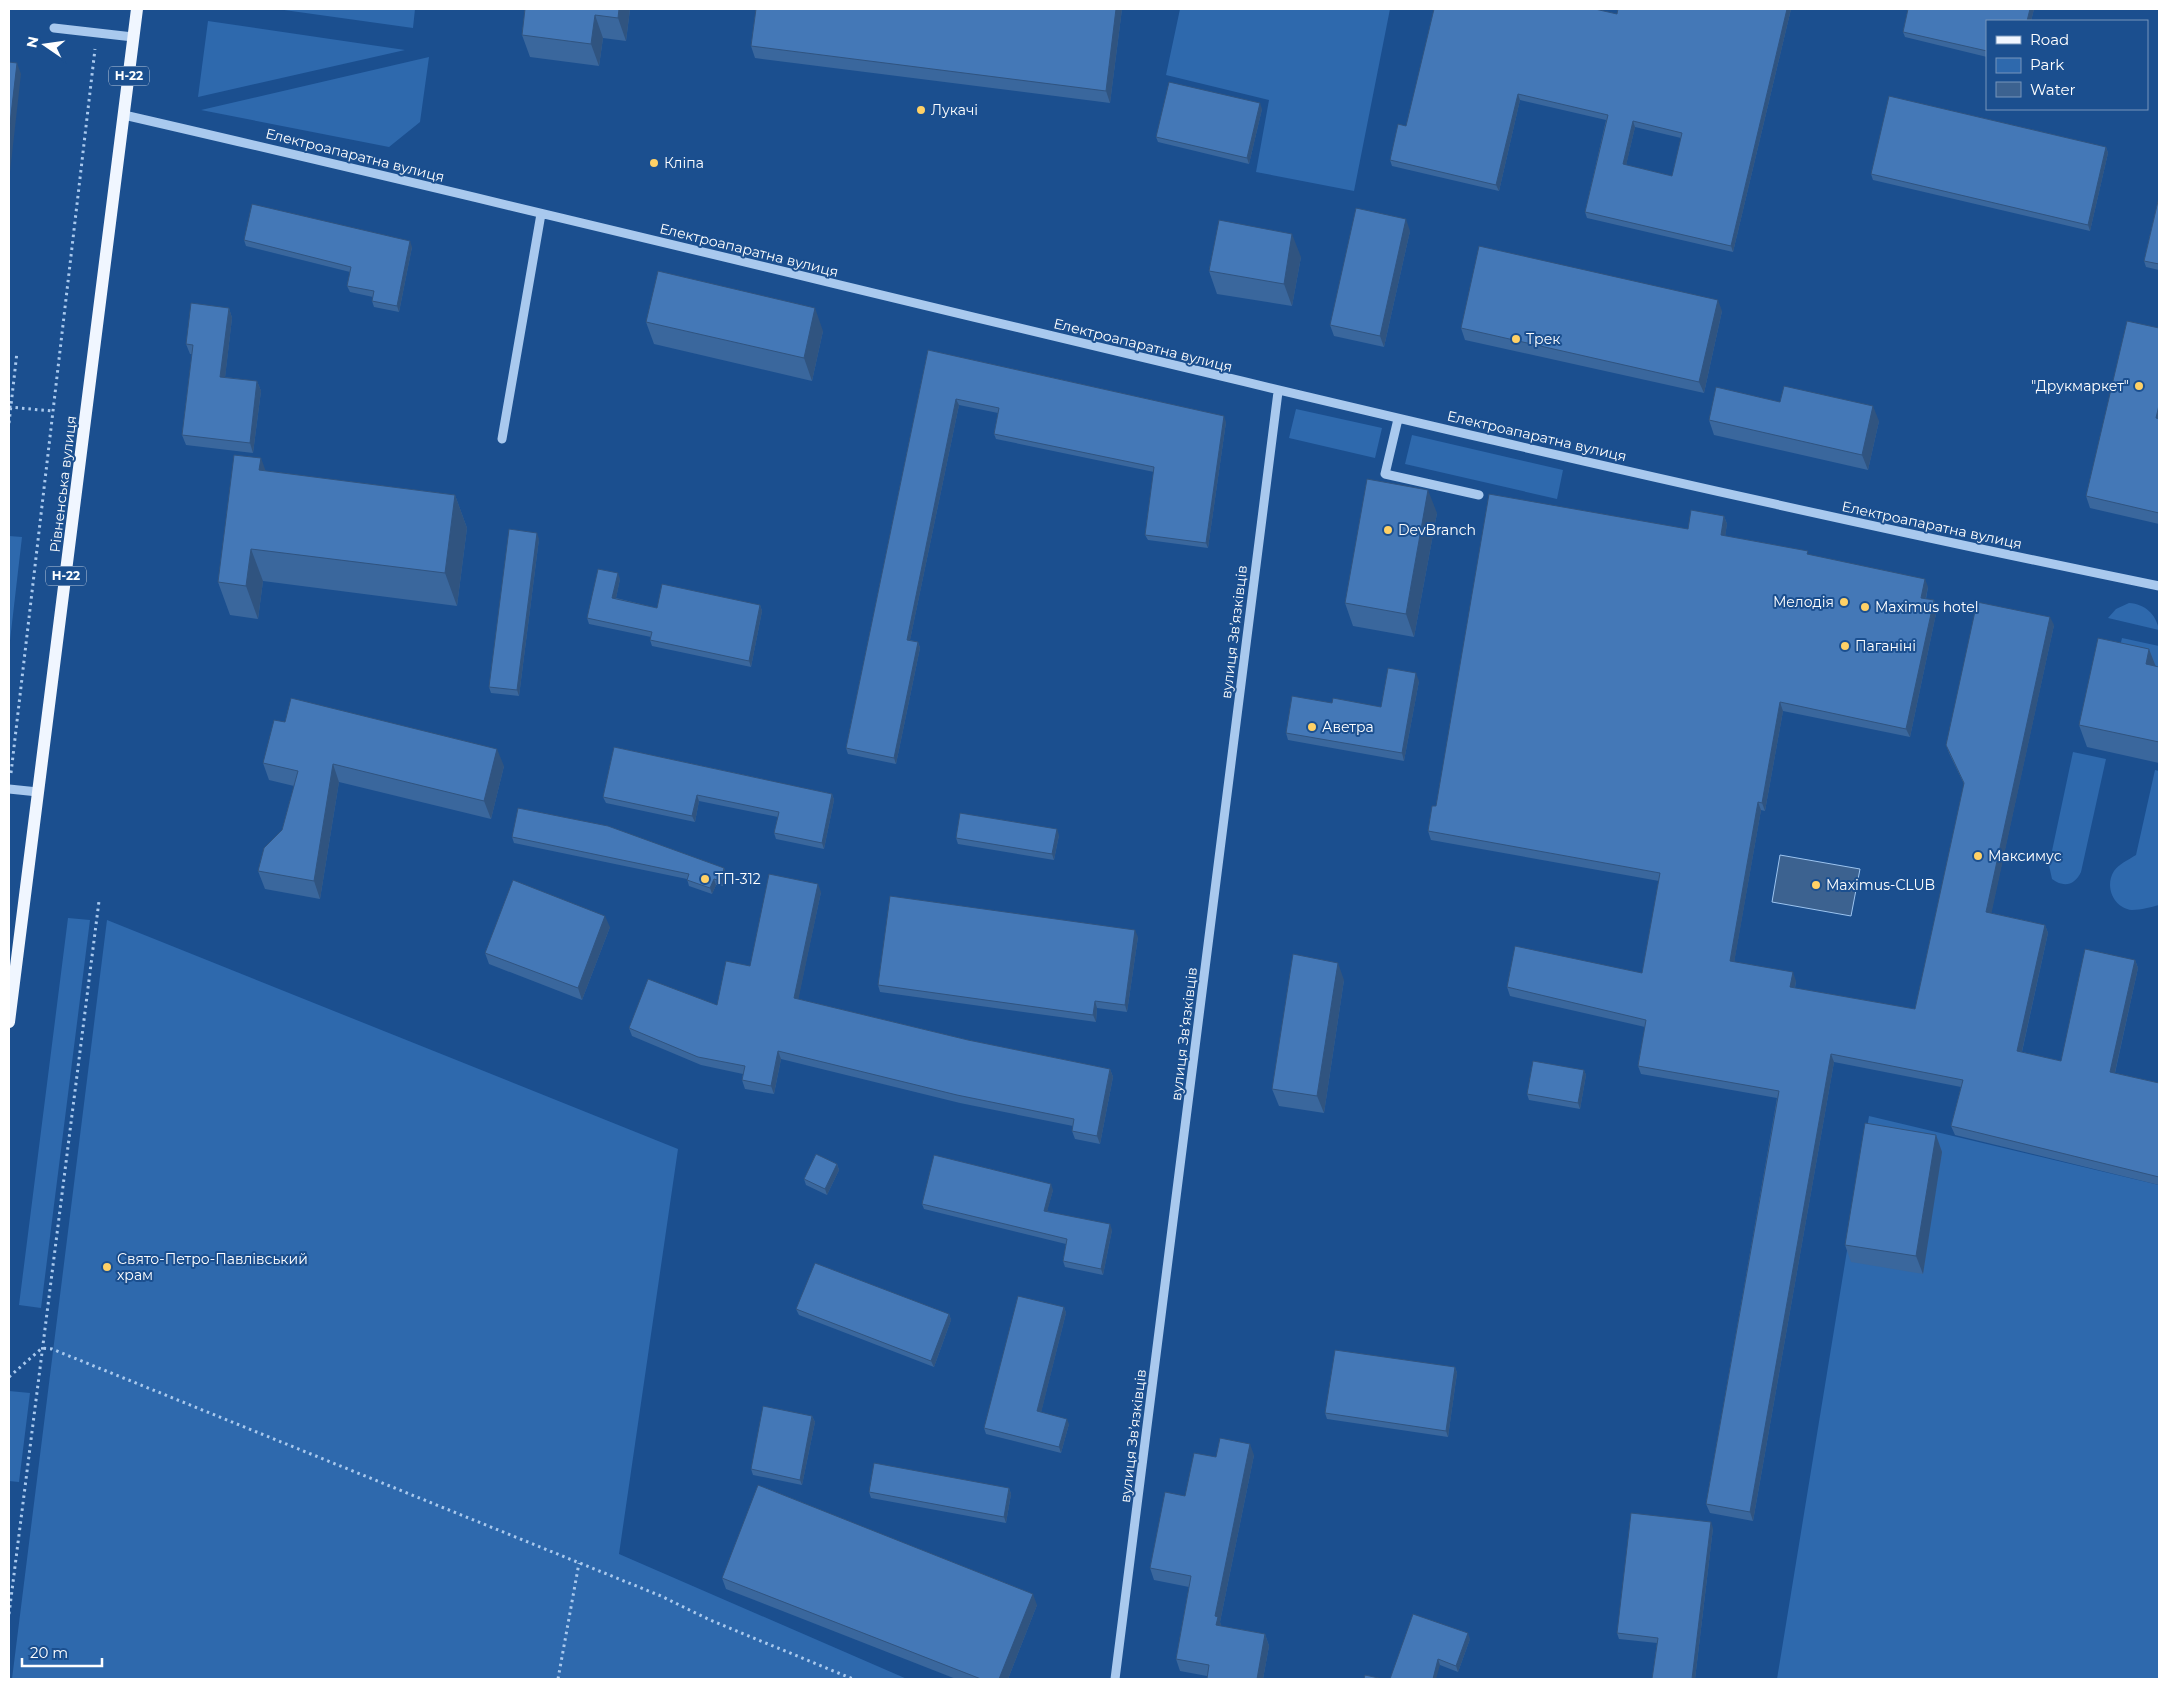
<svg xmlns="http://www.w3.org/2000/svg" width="2168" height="1688" viewBox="0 0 2168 1688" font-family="Montserrat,sans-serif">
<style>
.green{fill:#2e69ad}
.water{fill:#3c6290;stroke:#9cc4f0}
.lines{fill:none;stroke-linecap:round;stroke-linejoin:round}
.path{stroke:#a9c9ee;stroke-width:3;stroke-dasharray:2.5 4;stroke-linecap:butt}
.minor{stroke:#a9c9ee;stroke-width:9}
.major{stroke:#f0f6ff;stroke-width:12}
.wall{fill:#3a679d;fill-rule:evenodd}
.shaded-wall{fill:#305480}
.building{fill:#4478b7;stroke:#305480;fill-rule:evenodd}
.poi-dot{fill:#ffd166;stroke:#1b4f8f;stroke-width:2}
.labels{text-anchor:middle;stroke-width:4;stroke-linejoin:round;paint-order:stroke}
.shield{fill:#1b4f8f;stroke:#bbcadd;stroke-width:1}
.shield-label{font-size:12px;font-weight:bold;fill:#fff}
.poi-label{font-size:14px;fill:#fff;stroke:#1b4f8f;text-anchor:start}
.street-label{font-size:14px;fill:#fff;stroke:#1b4f8f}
</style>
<rect width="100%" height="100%" fill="#1b4f8f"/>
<!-- green -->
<path class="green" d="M 277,9 L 415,9 L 413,28 Z
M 1180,9 L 1390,9 L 1354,191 L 1256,172 L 1269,100 L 1166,75 Z
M 208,21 L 405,50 L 198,97 Z
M 429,57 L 420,122 L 389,147 L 201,110 Z
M 1296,409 L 1382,428 L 1375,458 L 1289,438 Z
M 1412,435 L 1563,470 L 1557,499 L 1405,464 Z
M 9,536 L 22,537 L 9,649 Z
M 2129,603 C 2145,604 2156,614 2159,630 L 2108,618 L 2116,609 Z
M 2122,638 L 2159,646 L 2158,668 L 2119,651 Z
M 2073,752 L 2106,759 L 2081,872 C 2075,885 2064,888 2052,879 L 2049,865 Z
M 2155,770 L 2159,771 L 2159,905 C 2151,907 2141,910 2132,910 C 2114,908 2104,887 2114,871 C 2119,864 2128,860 2136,855 Z
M 68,918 L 90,920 L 41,1308 L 19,1305 Z
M 107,920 L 678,1149 L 619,1554 L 907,1679 L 12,1679 Z
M 1869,1116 L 2159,1185 L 2159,1679 L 1777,1679 Z
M 9,1391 L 30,1393 L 19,1482 L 9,1481 Z"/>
<!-- water -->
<path class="water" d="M 1780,855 L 1860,869 L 1851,916 L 1772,902 Z"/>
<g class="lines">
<!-- path -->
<path class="path" d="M 9,407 L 52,411
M 9,423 L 17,352
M 11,773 L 95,49
M 9,1377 L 42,1348 L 52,1349 L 661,1596 L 710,1620 L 853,1679
M 9,1614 L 99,901
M 558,1679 L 579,1563"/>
<!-- minor -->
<path class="minor" d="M 54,28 L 133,37
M 124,115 C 802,271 1476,447 2159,586
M 1398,419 L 1385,474 L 1479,495
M 502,439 L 541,214
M 9,789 L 38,792
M 1115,1679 L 1278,392"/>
<!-- major -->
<path class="major" d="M 9,1022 L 137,9"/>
</g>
<!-- wall -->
<path class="wall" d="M 525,9 L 630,9 L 626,41 L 603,38 L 599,66 L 530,57 L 522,35 Z
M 756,9 L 1122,9 L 1110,103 L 755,58 L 751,46 Z
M 1618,9 L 1791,9 L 1733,252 L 1587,218 L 1585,212 L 1606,120 L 1520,100 L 1499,191 L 1392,166 L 1390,160 L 1406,126 L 1617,14 ZM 1635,127 L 1681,138 L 1672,176 L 1626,165 Z
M 1908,9 L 2034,9 L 2031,21 L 1987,21 L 1987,57 L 1905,37 L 1903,32 Z
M 1262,109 L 1249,164 L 1158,142 L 1156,137 Z
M 2106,147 L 2108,153 L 2090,231 L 1873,180 L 1871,174 Z
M 2159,197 L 2159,270 L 2146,267 L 2144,261 Z
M 1410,231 L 1384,347 L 1334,336 L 1330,325 Z
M 244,240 L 412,247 L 399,312 L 374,307 L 372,301 L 373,297 L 350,292 L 347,286 L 350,272 L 246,246 Z
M 1301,257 L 1292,306 L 1217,294 L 1209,271 Z
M 229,308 L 232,318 L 225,377 L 257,381 L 261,391 L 253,453 L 186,445 L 182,435 L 192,354 L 190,354 L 186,344 Z
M 1722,311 L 1704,393 L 1465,340 L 1461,328 Z
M 646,322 L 823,331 L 812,381 L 654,344 Z
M 2159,328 L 2159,524 L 2090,508 L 2086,496 Z
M 928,350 L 1226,422 L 1208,548 L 1148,540 L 1145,535 L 1154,472 L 996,439 L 994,434 L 998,413 L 959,405 L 910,640 L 918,642 L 920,648 L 896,764 L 848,754 L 846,748 Z
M 1780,402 L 1879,421 L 1868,470 L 1714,435 L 1709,420 Z
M 266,471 L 455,495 L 467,528 L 457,606 L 263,581 L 258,619 L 230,615 L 218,582 Z
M 1437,513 L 1414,637 L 1353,626 L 1345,603 Z
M 1724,516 L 1727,524 L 1725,536 L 1809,555 L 1928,587 L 1926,599 L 1934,600 L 1937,609 L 1910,737 L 1783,711 L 1765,811 L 1761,810 L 1734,962 L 1796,981 L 1795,988 L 1915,1009 L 1964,784 L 1949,753 L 1946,745 L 2054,625 L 1991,913 L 2045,925 L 2048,933 L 2022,1052 L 2061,1061 L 2135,960 L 2138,968 L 2115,1073 L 2159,1083 L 2159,1185 L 1955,1135 L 1951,1126 L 1961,1087 L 1834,1062 L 1753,1521 L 1710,1513 L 1706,1504 L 1777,1098 L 1641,1074 L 1638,1066 L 1645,1027 L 1510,996 L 1507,987 L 1642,973 L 1659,881 L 1431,840 L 1428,831 L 1436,806 L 1688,529 Z
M 539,539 L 519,696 L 491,693 L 489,687 Z
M 620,579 L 616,598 L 657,608 L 760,605 L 762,611 L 751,667 L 652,646 L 650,640 L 651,637 L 589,624 L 587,618 Z
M 2159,667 L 2159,763 L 2087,747 L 2079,725 Z
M 1419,681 L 1404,761 L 1288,740 L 1286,733 L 1332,703 L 1381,707 Z
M 614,747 L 832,794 L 834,800 L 824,849 L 776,839 L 774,833 L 778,817 L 699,801 L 695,822 L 606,803 L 603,797 Z
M 263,763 L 504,766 L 491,819 L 339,782 L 320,899 L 265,889 L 258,871 L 282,830 L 294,786 L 269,780 Z
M 1059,835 L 1054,860 L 958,844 L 956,838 Z
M 512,837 L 724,868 L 726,874 L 723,886 L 716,885 L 712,894 L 689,886 L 687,879 L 514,843 Z
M 821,892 L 798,999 L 968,1040 L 1110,1069 L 1113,1077 L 1100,1144 L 1075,1139 L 1072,1131 L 1073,1126 L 960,1103 L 781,1059 L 774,1094 L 745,1089 L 742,1080 L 743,1074 L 701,1065 L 632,1036 L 629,1028 L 717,1005 L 750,966 Z
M 610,927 L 582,1000 L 489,964 L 485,953 Z
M 1138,937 L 1127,1012 L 1097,1008 L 1096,1022 L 880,992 L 878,985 Z
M 1344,980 L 1324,1113 L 1279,1106 L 1272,1089 Z
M 1584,1070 L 1586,1075 L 1580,1109 L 1529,1100 L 1527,1094 Z
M 1936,1135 L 1942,1152 L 1923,1274 L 1851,1262 L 1845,1245 Z
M 837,1164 L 839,1170 L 827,1195 L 806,1185 L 804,1179 Z
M 1053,1190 L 1047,1211 L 1112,1230 L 1103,1275 L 1065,1267 L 1063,1261 L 1066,1244 L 924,1209 L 922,1204 Z
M 1064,1307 L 1066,1313 L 1041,1412 L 1069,1424 L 1061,1453 L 986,1434 L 984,1428 Z
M 796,1309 L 949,1314 L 951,1320 L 934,1367 L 799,1315 Z
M 1455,1367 L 1457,1373 L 1448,1437 L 1327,1419 L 1325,1413 Z
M 812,1416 L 815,1422 L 802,1485 L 753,1475 L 751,1469 Z
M 1254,1455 L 1220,1622 L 1221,1626 L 1265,1634 L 1269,1646 L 1263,1679 L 1207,1679 L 1207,1676 L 1180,1671 L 1176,1659 L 1189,1587 L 1154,1580 L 1150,1568 L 1185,1496 L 1216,1457 Z
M 1009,1488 L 1011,1494 L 1006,1523 L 871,1498 L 869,1492 Z
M 1713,1528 L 1695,1679 L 1652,1679 L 1657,1643 L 1619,1639 L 1617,1633 Z
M 722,1578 L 1037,1605 L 1008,1679 L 956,1679 L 726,1589 Z
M 1470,1639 L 1458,1672 L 1440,1665 L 1390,1679 Z"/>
<!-- shaded-wall -->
<path class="shaded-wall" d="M 619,9 L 630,9 L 626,41 L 618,18 Z
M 1116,9 L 1122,9 L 1110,103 L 1106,91 Z
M 1787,9 L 1791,9 L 1733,252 L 1731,246 Z
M 2030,9 L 2034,9 L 2031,21 L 2027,21 Z
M 595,15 L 603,38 L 599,66 L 591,44 Z
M 17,63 L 21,74 L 9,181 L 9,132 Z
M 1518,94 L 1520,100 L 1499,191 L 1496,185 Z
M 1260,103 L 1262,109 L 1249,164 L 1247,158 Z
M 1633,121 L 1635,127 L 1625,170 L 1623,164 Z
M 2106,147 L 2108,153 L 2090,231 L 2088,225 Z
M 1406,219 L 1410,231 L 1384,347 L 1380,336 Z
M 1292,234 L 1301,257 L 1292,306 L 1284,284 Z
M 410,241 L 412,247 L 399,312 L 397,306 Z
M 1718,300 L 1722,311 L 1704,393 L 1699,382 Z
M 229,308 L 232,318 L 224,387 L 220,377 Z
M 815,308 L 823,331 L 812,381 L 804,358 Z
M 257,381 L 261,391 L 253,453 L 250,443 Z
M 956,399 L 959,405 L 909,645 L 907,640 Z
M 2159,405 L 2159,427 L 2156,418 Z
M 1873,406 L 1879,421 L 1868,470 L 1862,455 Z
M 1224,416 L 1226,422 L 1208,548 L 1206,543 Z
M 261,458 L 273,491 L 259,470 Z
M 1428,490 L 1437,513 L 1414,637 L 1406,614 Z
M 455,495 L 467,528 L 457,606 L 445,573 Z
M 1724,516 L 1727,524 L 1724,544 L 1721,535 Z
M 537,533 L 539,539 L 519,696 L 517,690 Z
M 251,549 L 263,581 L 258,619 L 246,586 Z
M 618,573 L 620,579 L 615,603 L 612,598 Z
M 1925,579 L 1928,587 L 1924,606 L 1921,598 Z
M 1934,600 L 1937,609 L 1910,737 L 1906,729 Z
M 760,605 L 762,611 L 751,667 L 749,661 Z
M 2050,617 L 2054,625 L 1990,920 L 1986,912 Z
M 918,642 L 920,648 L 896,764 L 894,758 Z
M 2149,649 L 2158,672 L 2146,664 Z
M 1416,673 L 1419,681 L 1404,761 L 1402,753 Z
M 1780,702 L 1783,711 L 1765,811 L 1762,803 Z
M 497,749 L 504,766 L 491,819 L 484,801 Z
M 333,764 L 339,782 L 320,899 L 314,881 Z
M 832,794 L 834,800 L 824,849 L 822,843 Z
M 697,795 L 699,801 L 695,822 L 692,816 Z
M 1758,802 L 1761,810 L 1733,969 L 1730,961 Z
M 1057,829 L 1059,835 L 1054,860 L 1052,854 Z
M 724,868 L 726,874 L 723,886 L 721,881 Z
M 714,879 L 716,885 L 712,894 L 710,888 Z
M 818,884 L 821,892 L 797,1006 L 794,998 Z
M 605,916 L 610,927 L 582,1000 L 578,988 Z
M 2045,925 L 2048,933 L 2020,1060 L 2017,1051 Z
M 1135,930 L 1138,937 L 1127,1012 L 1125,1005 Z
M 2135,960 L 2138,968 L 2113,1081 L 2110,1072 Z
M 1338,963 L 1344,980 L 1324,1113 L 1317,1096 Z
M 1793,972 L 1796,981 L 1793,996 L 1790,987 Z
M 1095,1001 L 1097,1008 L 1096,1022 L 1093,1015 Z
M 778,1051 L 781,1059 L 774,1094 L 771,1086 Z
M 1831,1054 L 1834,1062 L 1753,1521 L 1750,1512 Z
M 1110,1069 L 1113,1077 L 1100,1144 L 1097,1136 Z
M 1584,1070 L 1586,1075 L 1580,1109 L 1578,1103 Z
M 1936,1135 L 1942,1152 L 1923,1274 L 1916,1256 Z
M 837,1164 L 839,1170 L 827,1195 L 825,1189 Z
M 1051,1184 L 1053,1190 L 1046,1216 L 1044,1211 Z
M 1110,1224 L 1112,1230 L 1103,1275 L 1101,1269 Z
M 1064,1307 L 1066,1313 L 1040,1417 L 1037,1411 Z
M 949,1314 L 951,1320 L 934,1367 L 931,1361 Z
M 1455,1367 L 1457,1373 L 1448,1437 L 1446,1431 Z
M 812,1416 L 815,1422 L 802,1485 L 800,1480 Z
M 1067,1419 L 1069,1424 L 1061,1453 L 1059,1447 Z
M 1250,1444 L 1254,1455 L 1220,1622 L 1222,1628 L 1216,1625 L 1215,1616 Z
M 1009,1488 L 1011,1494 L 1006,1523 L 1004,1517 Z
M 1711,1522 L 1713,1528 L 1695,1679 L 1692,1679 Z
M 1033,1594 L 1037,1605 L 1008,1679 L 999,1679 Z
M 1468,1633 L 1470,1639 L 1458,1672 L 1456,1666 Z
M 1265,1634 L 1269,1646 L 1263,1679 L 1257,1679 Z
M 1438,1659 L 1440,1665 L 1436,1679 L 1433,1679 Z"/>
<!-- building -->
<path class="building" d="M 525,9 L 619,9 L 618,18 L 595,15 L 591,44 L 522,35 Z
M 756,9 L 1116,9 L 1106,91 L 751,46 Z
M 1434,9 L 1595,9 L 1617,14 L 1618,9 L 1787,9 L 1731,246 L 1585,212 L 1608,115 L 1518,94 L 1496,185 L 1390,160 L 1398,124 L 1406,126 ZM 1633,121 L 1682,133 L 1672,176 L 1623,164 Z
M 1908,9 L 2030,9 L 2027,21 L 1987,21 L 1987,51 L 1903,32 Z
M 9,62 L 17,63 L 9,132 Z
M 1169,82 L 1260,103 L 1247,158 L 1156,137 Z
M 1889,96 L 2106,147 L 2088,225 L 1871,174 Z
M 2159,197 L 2159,264 L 2144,261 Z
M 252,204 L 410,241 L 397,306 L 372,301 L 374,291 L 347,286 L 351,267 L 244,240 Z
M 1356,208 L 1406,219 L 1380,336 L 1330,325 Z
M 1219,220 L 1292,234 L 1284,284 L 1209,271 Z
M 1479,246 L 1718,300 L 1699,382 L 1461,328 Z
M 658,271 L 815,308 L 804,358 L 646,322 Z
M 191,303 L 229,308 L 220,377 L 257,381 L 250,443 L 182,435 L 193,345 L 186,344 Z
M 2127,321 L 2159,328 L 2159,405 L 2156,418 L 2159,419 L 2159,513 L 2086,496 Z
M 928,350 L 1224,416 L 1206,543 L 1145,535 L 1154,467 L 994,434 L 999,408 L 956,399 L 907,640 L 918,642 L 894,758 L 846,748 Z
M 1784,386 L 1873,406 L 1862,455 L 1709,420 L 1716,387 L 1780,402 Z
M 234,455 L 261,458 L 259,470 L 455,495 L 445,573 L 251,549 L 246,586 L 218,582 Z
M 1367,479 L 1428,490 L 1406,614 L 1345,603 Z
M 1489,494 L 1688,529 L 1691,510 L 1724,516 L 1721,535 L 1808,551 L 1807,554 L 1925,579 L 1921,598 L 1934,600 L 1906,729 L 1780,702 L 1762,803 L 1758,802 L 1730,961 L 1793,972 L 1790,987 L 1915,1009 L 1964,783 L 1946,745 L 1977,602 L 2050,617 L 1986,912 L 2045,925 L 2017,1051 L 2061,1061 L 2085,949 L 2135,960 L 2110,1072 L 2159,1083 L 2159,1177 L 1951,1126 L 1963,1080 L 1831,1054 L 1750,1512 L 1706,1504 L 1779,1091 L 1638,1066 L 1646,1020 L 1507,987 L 1515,946 L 1642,973 L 1660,873 L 1428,831 L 1432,806 L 1436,806 Z
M 509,529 L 537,533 L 517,690 L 489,687 Z
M 598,569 L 618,573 L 612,598 L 657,608 L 662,584 L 760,605 L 749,661 L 650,640 L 652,632 L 587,618 Z
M 2098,638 L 2149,649 L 2146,664 L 2159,667 L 2159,742 L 2079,725 Z
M 1388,668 L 1416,673 L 1402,753 L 1286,733 L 1292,696 L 1332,703 L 1333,698 L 1381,707 Z
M 291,698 L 497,749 L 484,801 L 333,764 L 314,881 L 258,871 L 264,848 L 282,830 L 298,771 L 263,763 L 274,720 L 285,722 Z
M 614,747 L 832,794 L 822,843 L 774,833 L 779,812 L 697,795 L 692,816 L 603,797 Z
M 518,808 L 608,826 L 724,868 L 721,881 L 714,879 L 710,888 L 687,880 L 689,874 L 512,837 Z
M 960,813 L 1057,829 L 1052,854 L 956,838 Z
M 769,874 L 818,884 L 794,998 L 968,1040 L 1110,1069 L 1097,1136 L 1072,1131 L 1074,1119 L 957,1095 L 778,1051 L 771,1086 L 742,1080 L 745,1066 L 698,1057 L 629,1028 L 648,979 L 717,1005 L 726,961 L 750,966 Z
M 513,880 L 605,916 L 578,988 L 485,953 Z
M 890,896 L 1135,930 L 1125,1005 L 1095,1001 L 1093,1015 L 878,985 Z
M 1293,954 L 1338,963 L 1317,1096 L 1272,1089 Z
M 1533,1061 L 1584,1070 L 1578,1103 L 1527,1094 Z
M 1865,1123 L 1936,1135 L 1916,1256 L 1845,1245 Z
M 816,1154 L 837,1164 L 825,1189 L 804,1179 Z
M 934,1155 L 1051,1184 L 1044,1211 L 1110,1224 L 1101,1269 L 1063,1261 L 1067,1239 L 922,1204 Z
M 815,1263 L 949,1314 L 931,1361 L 796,1309 Z
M 1018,1296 L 1064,1307 L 1037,1411 L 1067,1419 L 1059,1447 L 984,1428 Z
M 1335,1350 L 1455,1367 L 1446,1431 L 1325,1413 Z
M 763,1406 L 812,1416 L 800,1480 L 751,1469 Z
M 1220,1438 L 1250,1444 L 1215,1616 L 1218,1617 L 1216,1625 L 1265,1634 L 1257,1679 L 1207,1679 L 1209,1665 L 1176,1659 L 1191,1576 L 1150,1568 L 1165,1492 L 1185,1496 L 1194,1453 L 1216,1457 Z
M 874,1463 L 1009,1488 L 1004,1517 L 869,1492 Z
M 758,1485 L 1033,1594 L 999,1679 L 981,1679 L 722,1578 Z
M 1631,1513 L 1711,1522 L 1692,1679 L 1652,1679 L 1658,1638 L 1617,1633 Z
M 1413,1614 L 1468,1633 L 1456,1666 L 1438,1659 L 1433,1679 L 1390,1679 Z
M 1365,1675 L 1383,1679 L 1364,1679 Z"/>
<!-- markers -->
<g class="poi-dot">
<circle cx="921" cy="110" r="5"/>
<circle cx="654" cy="163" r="5"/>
<circle cx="1516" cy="339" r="5"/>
<circle cx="2139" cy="386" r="5"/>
<circle cx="1388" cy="530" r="5"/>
<circle cx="1844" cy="602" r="5"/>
<circle cx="1865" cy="607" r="5"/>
<circle cx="1845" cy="646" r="5"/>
<circle cx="1312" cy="727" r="5"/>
<circle cx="1978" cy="856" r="5"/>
<circle cx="705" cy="879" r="5"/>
<circle cx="1816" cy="885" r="5"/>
<circle cx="107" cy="1267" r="5"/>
</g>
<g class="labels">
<!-- shield labels -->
<g class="shield">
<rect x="109" y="66.5" width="40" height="19" rx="4"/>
<rect x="46" y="566.5" width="40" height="19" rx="4"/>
</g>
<g class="shield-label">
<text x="129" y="80">Н-22</text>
<text x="66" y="580">Н-22</text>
</g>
<!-- poi labels -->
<g class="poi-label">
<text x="931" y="115">Лукачі</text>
<text x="664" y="168">Кліпа</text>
<text x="1526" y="344">Трек</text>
<text x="2129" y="391" text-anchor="end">"Друкмаркет"</text>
<text x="1398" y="535">DevBranch</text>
<text x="1834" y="607" text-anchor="end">Мелодія</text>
<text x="1875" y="612">Maximus hotel</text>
<text x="1855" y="651">Паганіні</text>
<text x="1322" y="732">Аветра</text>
<text x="1988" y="861">Максимус</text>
<text x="715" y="884">ТП-312</text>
<text x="1826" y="890">Maximus-CLUB</text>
<text x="117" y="1264">Свято-Петро-Павлівський<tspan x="117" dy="16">храм</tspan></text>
</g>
<!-- street labels -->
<g class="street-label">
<text transform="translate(355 155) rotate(14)" y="5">Електроапаратна вулиця</text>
<text transform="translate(749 250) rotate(14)" y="5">Електроапаратна вулиця</text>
<text transform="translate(1143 345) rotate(14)" y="5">Електроапаратна вулиця</text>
<text transform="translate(1537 436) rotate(13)" y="5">Електроапаратна вулиця</text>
<text transform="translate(63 484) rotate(-83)" y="5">Рівненська вулиця</text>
<text transform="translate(1932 525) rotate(12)" y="5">Електроапаратна вулиця</text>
<text transform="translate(1234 632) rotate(-83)" y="5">вулиця Звʼязківців</text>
<text transform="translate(1184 1034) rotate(-83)" y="5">вулиця Звʼязківців</text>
<text transform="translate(1133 1436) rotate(-83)" y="5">вулиця Звʼязківців</text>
</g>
</g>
<!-- border -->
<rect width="2168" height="1688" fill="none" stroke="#ffffff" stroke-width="20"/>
<!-- legend -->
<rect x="1986" y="20" width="162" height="90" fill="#1b4f8f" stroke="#7695bc"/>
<rect x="1996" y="36" width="25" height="8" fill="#f0f6ff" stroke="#7695bc"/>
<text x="2030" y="45" font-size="15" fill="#ffffff">Road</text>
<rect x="1996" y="58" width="25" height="15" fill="#2e69ad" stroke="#7695bc"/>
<text x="2030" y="70" font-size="15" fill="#ffffff">Park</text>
<rect x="1996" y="82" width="25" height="15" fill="#3c6290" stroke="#7695bc"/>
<text x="2030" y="95" font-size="15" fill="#ffffff">Water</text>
<!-- north arrow -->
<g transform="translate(45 45) rotate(283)" stroke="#1b4f8f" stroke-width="4" paint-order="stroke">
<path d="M0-4L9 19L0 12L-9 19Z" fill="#ffffff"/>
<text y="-8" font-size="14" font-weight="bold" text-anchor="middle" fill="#ffffff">N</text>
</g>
<!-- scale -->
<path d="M22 1658v8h80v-8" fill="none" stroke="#ffffff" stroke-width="2.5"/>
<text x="30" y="1658" font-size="15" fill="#ffffff" stroke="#1b4f8f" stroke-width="4" paint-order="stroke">20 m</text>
</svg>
